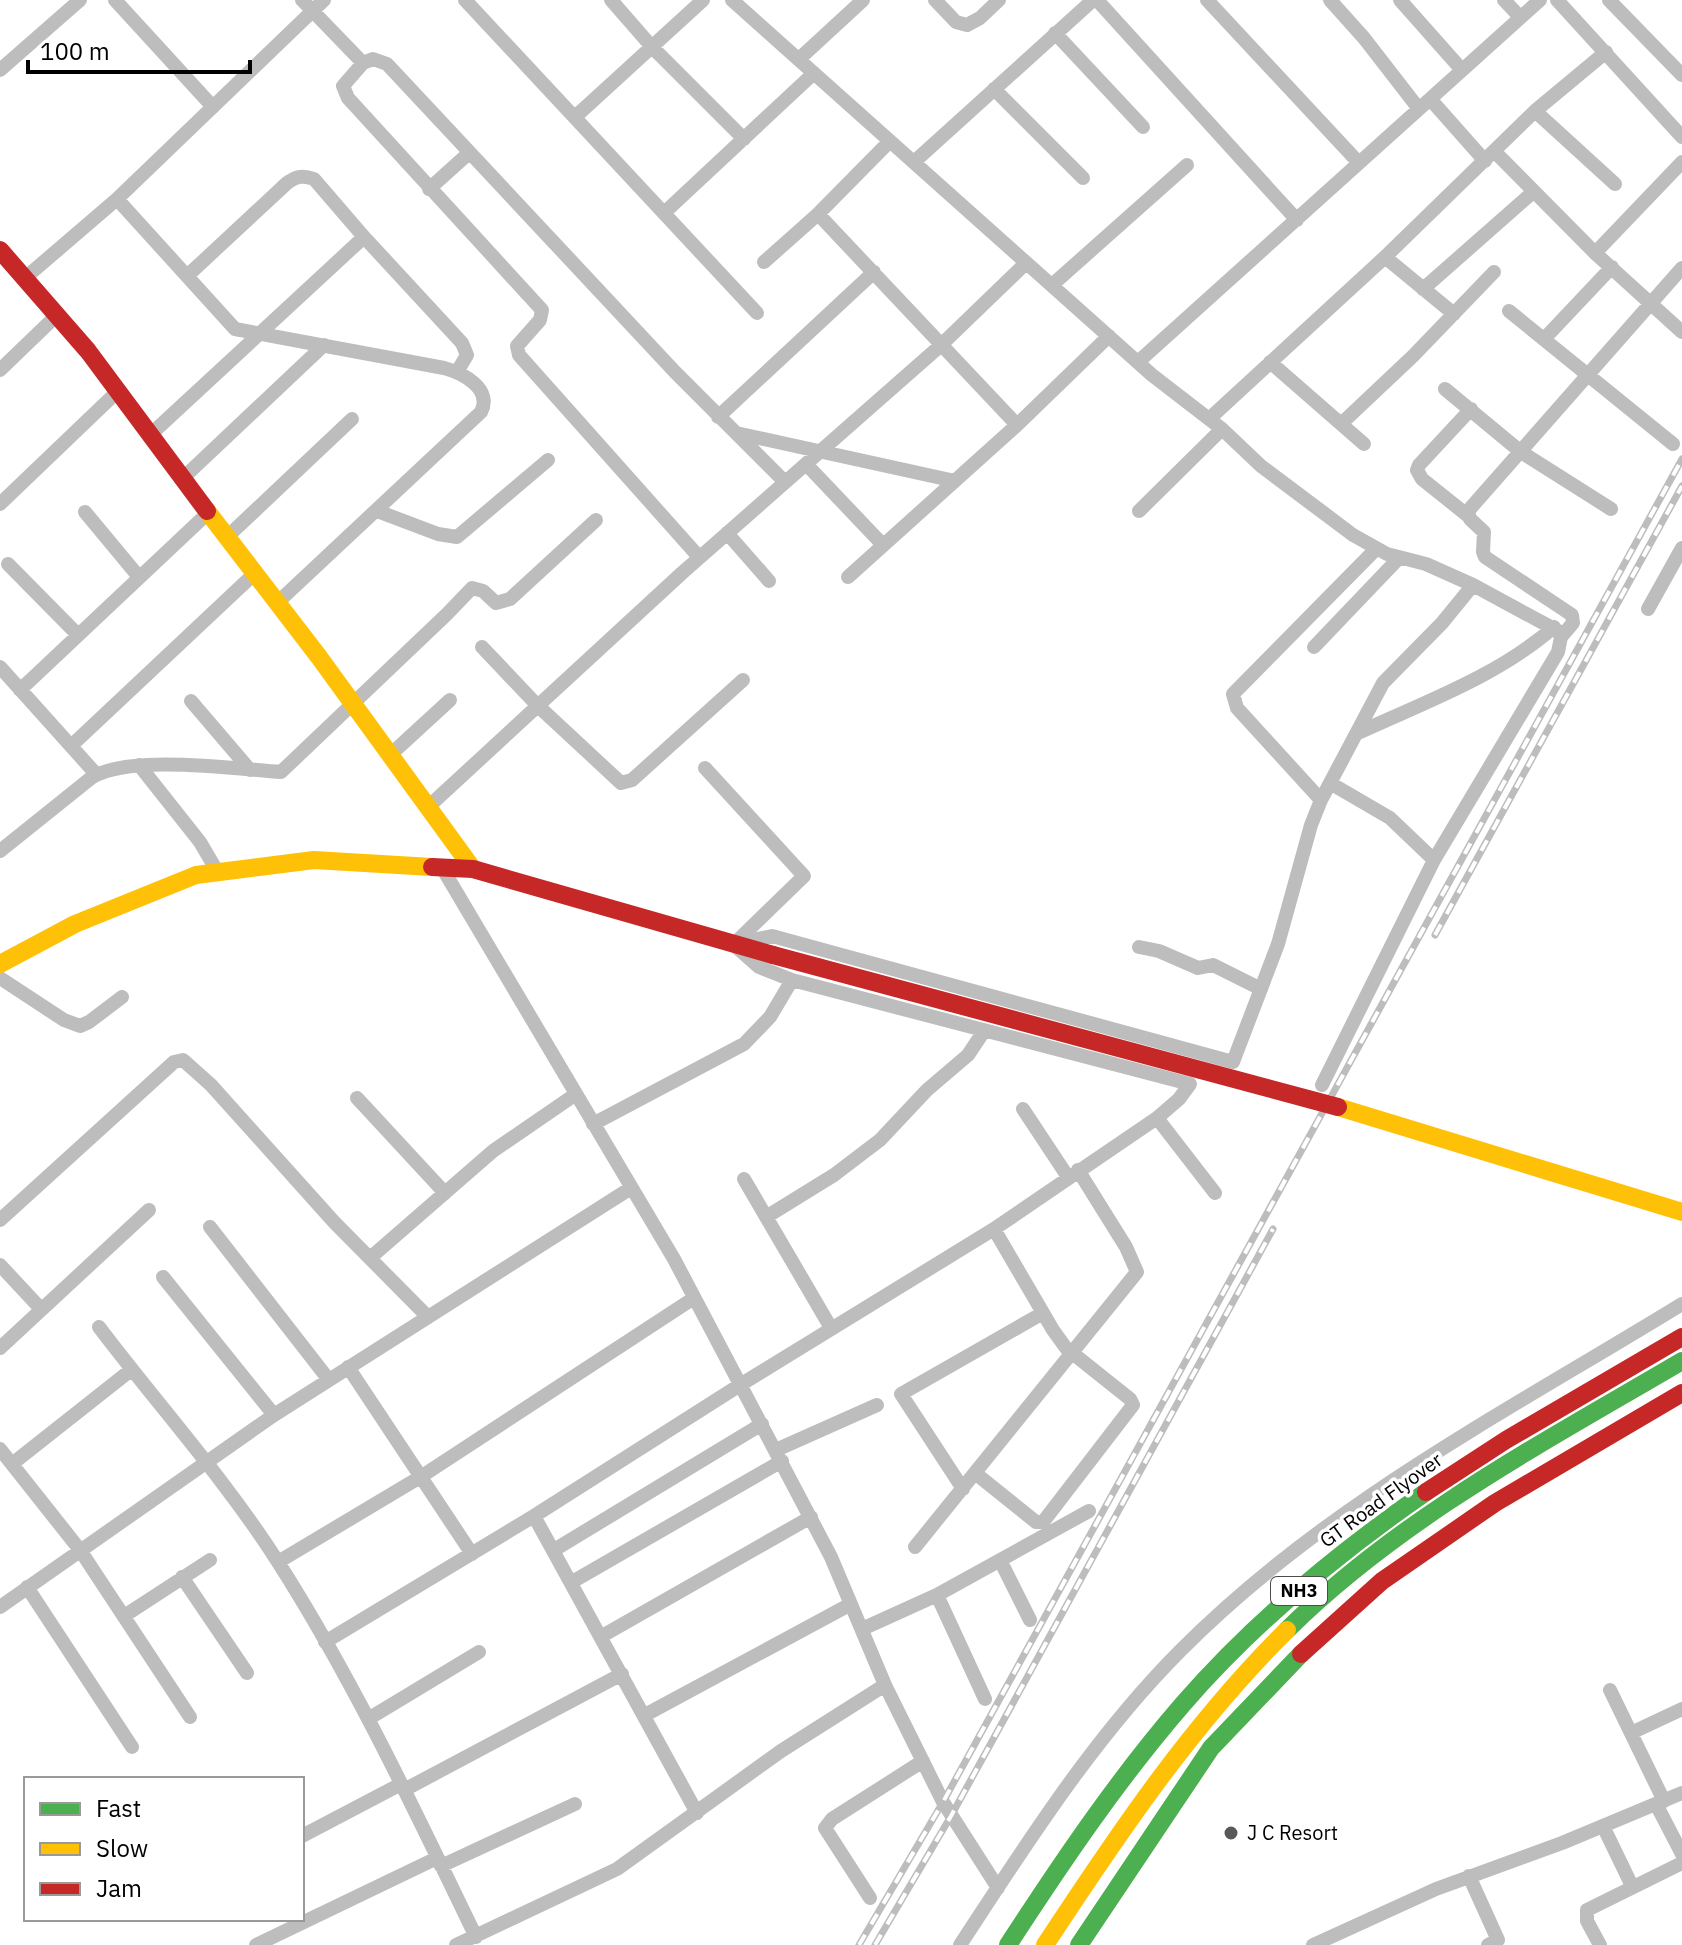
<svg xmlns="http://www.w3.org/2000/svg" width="1682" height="1945" viewBox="0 0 1682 1945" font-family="'IBM Plex Sans',sans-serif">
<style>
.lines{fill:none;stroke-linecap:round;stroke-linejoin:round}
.street{stroke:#bdbdbd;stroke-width:14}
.fast{stroke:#4caf50;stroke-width:18}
.slow{stroke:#ffc107;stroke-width:18}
.jam{stroke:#c62828;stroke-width:18}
.rail-casing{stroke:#bdbdbd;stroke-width:7}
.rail{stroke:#fff;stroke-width:4;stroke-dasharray:12;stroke-linecap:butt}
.slow-bridge{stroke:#ffc107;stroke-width:18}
.jam-bridge{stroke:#c62828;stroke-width:18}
.poi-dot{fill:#595959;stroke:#fff;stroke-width:3}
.labels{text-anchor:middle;stroke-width:7;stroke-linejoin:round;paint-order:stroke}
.shield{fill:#fff;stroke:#4c4c4c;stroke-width:2}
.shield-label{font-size:18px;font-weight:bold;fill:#000}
.street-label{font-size:20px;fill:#000;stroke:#fff}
.poi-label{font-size:20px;fill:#000;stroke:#fff;text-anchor:start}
</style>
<rect width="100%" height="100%" fill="#fff"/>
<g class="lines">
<!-- street -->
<path class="street" d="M 115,0 L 213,107
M 302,0 L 363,63
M 465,0 L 757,313
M 611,0 L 652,47 L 744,139
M 732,0 L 1152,375 L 1222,429 L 1261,466 L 1353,535 L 1387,554 L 1426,564 L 1473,585 L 1558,631 L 1561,637 L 1558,652 L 1434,860 L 1322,1085
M 935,0 L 956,22 L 967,25 L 980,18 L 999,0
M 1097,0 L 1297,220
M 1207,0 L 1359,163
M 1330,0 L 1364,38 L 1419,109
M 1400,0 L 1462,70
M 1504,0 L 1520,17
M 1557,0 L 1682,137
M 1609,0 L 1682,75
M 1055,33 L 1143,127
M 799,59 L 863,0
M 0,70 L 80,0
M 994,89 L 1083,178
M 1431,100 L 1485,161
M 1535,111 L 1615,184
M 575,117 L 703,0
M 1495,152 L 1595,253 L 1682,332
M 914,162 L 1093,0
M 429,189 L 469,153
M 117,199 L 235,329 L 444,368 C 463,373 493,389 481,412 L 277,603
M 664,213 L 814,73
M 818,214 L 1017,425
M 1595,253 L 1682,162
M 1385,257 L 1454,314
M 764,262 L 818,214 L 890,141
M 187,276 L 287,183 C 297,176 303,175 314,179 L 364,237 L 462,343 L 467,355 L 457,372
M 25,278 L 117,199 L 324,0
M 1052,285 L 1187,165
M 1423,289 L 1532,193
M 1509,311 L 1673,444
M 1544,339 L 1612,267
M 1138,362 L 1540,0
M 1270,362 L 1364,444
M 0,370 L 56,316
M 1445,389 L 1521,452 L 1611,509
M 718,417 L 874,272
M 1209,419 L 1385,257 L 1535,111 L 1606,52
M 1342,423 L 1413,356 L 1494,272
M 736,433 L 955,481
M 149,436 L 364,237
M 806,464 L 883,545
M 182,479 L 324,345
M 0,504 L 118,391
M 377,511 L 438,534 L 457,537 L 548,460
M 1139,511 L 1222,429
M 85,512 L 139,577
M 1467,515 L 1422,479 L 1417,470 L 1419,465 L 1471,409
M 727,533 L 769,581
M 227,537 L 352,419
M 699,557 L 519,355 L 517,346 L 540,320 L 542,310 L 348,98 L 343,86 L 363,63 L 373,59 L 387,64 L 675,372 L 785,482
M 8,564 L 78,635
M 848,577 L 1017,425 L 1109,336
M 1648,609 L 1682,548
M 1561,637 L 1573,623 L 1572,615 L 1485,557 L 1483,552 L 1484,532 L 1470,519 L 1468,511 L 1682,268
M 482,647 L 537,705 L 621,783 L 632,780 L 743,680
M 1314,647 L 1399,558
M 0,667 L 96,774
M 20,690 L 208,513
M 191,701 L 250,770
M 1358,733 C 1425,702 1498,676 1554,627
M 71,746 L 255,573
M 389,756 L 450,700
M 139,765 L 200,842 L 217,871
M 705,768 L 804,876 L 734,944
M 1330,783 L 1390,818 L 1434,860
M 1321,800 L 1237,708 L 1233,694 L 1376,549
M 427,808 L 682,573 L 940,346 L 1026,263
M 0,851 L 91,778 C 128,754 236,769 281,772 L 447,614 L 472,588 L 483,591 L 496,603 L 510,599 L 596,520
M 441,866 L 674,1259 L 831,1557 L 885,1685 L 943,1802 L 998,1888
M 734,944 L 772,936 L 1233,1062 L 1278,944 L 1311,825 L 1321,800 L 1383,683 L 1442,623 L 1473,585
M 1139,947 L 1159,951 L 1198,968 L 1213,965 L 1261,989
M 0,978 L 64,1020 L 80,1026 L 89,1022 L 122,997
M 357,1098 L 445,1193
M 1023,1109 L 1068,1177
M 1157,1118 L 1215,1193
M 593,1124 L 744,1044 L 770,1017 L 792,980
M 744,1179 L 831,1328
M 766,1217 L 834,1175 L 880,1140 L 927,1090 L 968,1055 L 984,1031
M 0,1220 L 174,1062 L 183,1060 L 211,1085 L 334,1222 L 428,1317
M 210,1227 L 329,1380
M 370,1258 L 493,1151 L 576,1094
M 0,1265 L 41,1309
M 163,1277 L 274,1415
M 99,1327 C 158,1405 225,1479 278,1562 C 354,1681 415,1811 476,1937
M 0,1348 L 149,1210
M 348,1367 L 472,1554
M 0,1449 L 80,1550 L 190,1717
M 776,1450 L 877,1405
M 12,1464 L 131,1370
M 975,1473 L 1036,1522 L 1043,1522 L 1133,1405 L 1130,1399 L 1066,1348 L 1053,1330 L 994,1229
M 963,1489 L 901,1394 L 1043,1313
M 534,1516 L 697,1813
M 915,1547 L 1137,1272 L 1126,1247 L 1078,1170
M 554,1550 L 762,1424
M 278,1562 L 422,1476 L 694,1298
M 1001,1562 L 1030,1620
M 182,1577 L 247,1673
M 572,1582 L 782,1461
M 27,1587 L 132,1747
M 937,1595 L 985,1699
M 0,1607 L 274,1415 L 631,1188
M 124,1616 L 210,1560
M 862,1629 L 937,1595 L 1089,1511
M 602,1636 L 811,1517
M 325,1642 L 534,1516 L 740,1385 L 994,1229 L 1157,1118 L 1179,1099 L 1190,1084 L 792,980 L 759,967 L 734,945
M 1610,1690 L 1664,1801
M 645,1715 L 851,1604
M 368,1719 L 479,1652
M 1631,1733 L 1682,1709
M 404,1790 L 622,1674
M 1656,1804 L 1682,1854
M 1603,1826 L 1632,1886
M 302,1836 L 401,1784
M 441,1866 L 575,1804
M 1469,1876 L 1498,1940 L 1488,1945
M 870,1898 L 825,1828 L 832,1819 L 923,1761
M 256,1945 L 437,1858
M 456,1945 L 617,1869 L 781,1751 L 885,1685
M 960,1945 C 1027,1843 1094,1737 1181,1650 C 1326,1504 1508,1411 1682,1304
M 1313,1945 L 1436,1889 L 1562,1843 L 1682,1793
M 1600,1945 L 1587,1921 L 1587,1910 L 1682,1863"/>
<!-- fast -->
<path class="fast" d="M 1287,1630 C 1400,1518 1546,1441 1682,1361
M 1008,1945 C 1062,1862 1118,1779 1183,1704 C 1254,1622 1338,1553 1426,1492
M 1079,1945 L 1211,1748 L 1301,1654"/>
<!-- slow -->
<path class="slow" d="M 207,511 L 319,657 L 473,869
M 0,964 L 75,924 L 196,875 L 314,860 L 432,867
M 1045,1945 C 1118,1834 1192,1724 1287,1630"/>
<!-- jam -->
<path class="jam" d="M 0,250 L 88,351 L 207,511
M 432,867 L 473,869 L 773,955
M 1426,1492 L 1506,1440 L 1682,1337
M 1301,1654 L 1382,1581 L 1495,1503 L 1682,1393"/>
<!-- rail casing -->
<g class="rail-casing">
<path id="rail" d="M 1435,935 L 1682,486
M 859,1945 L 943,1802 L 1682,459
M 875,1945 L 951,1816 L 1273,1229"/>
</g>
<!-- rail -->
<use href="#rail" class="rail"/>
<!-- slow-bridge -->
<path class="slow-bridge" d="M 1338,1107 L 1682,1212"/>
<!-- jam-bridge -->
<path class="jam-bridge" d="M 773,955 L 1338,1107"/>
</g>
<!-- markers -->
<circle class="poi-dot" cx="1231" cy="1833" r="8"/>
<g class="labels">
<!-- shield labels -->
<rect class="shield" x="1271" y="1577" width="56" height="28" rx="6"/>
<g class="shield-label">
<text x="1299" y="1597">NH3</text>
</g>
<!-- street labels -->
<g class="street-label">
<text transform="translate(1381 1500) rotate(-36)" y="7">GT Road Flyover</text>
</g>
<!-- poi labels -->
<g class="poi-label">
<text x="1247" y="1840">J C Resort</text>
</g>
</g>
<!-- legend -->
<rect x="24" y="1777" width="280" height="144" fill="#ffffff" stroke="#999999" stroke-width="2"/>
<rect x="40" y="1803" width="40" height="12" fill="#4caf50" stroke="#999999" stroke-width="2"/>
<text x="96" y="1817" font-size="24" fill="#000000">Fast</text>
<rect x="40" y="1843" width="40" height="12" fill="#ffc107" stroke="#999999" stroke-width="2"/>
<text x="96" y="1857" font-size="24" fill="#000000">Slow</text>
<rect x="40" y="1883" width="40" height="12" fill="#c62828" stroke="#999999" stroke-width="2"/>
<text x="96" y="1897" font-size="24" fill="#000000">Jam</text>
<!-- scale -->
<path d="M28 60v12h222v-12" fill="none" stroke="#000000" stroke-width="4"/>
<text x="40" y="60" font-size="24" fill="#000000" stroke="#ffffff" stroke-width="6" paint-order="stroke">100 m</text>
</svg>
